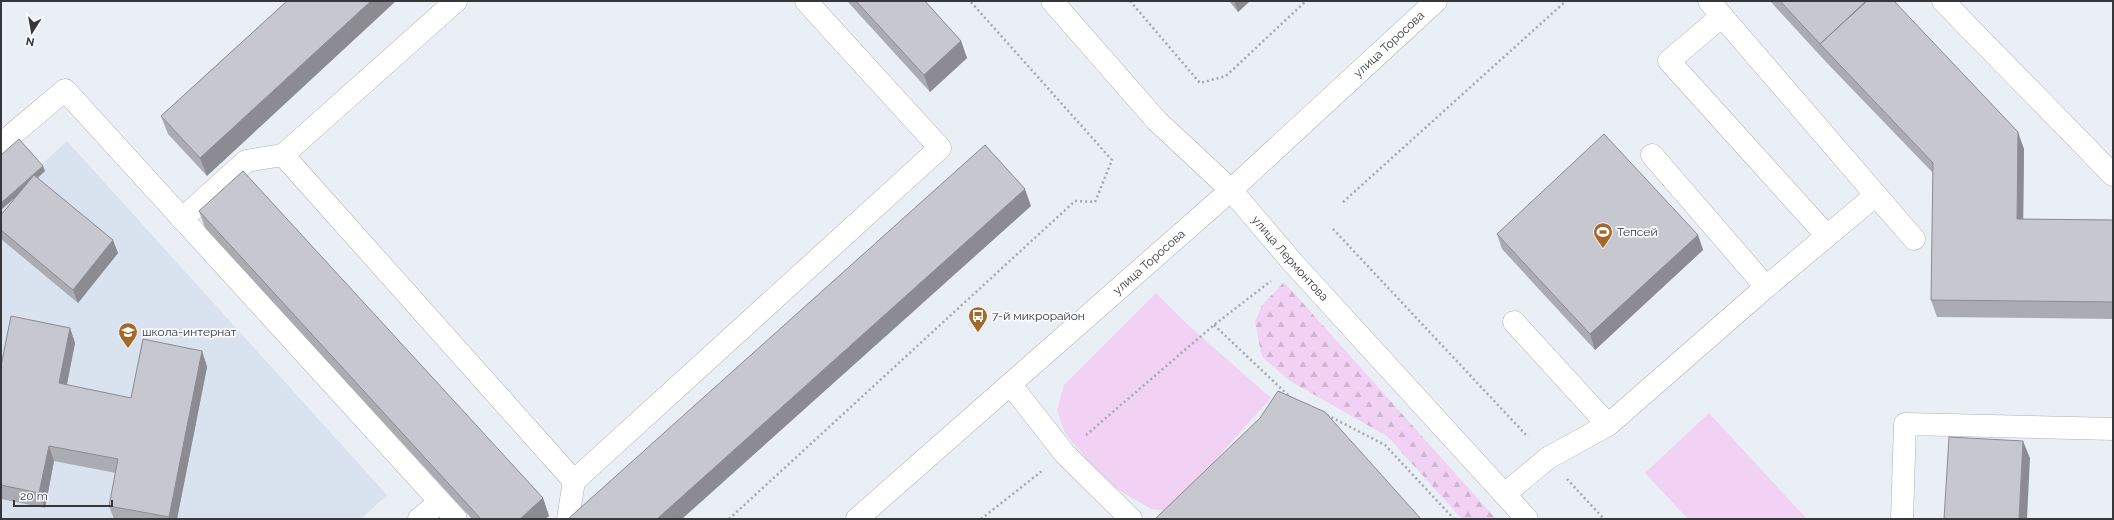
<svg xmlns="http://www.w3.org/2000/svg" width="2114" height="520" viewBox="0 0 2114 520" font-family="Raleway,sans-serif">
<style>
.built{fill:#d9e2ef}
.grass{fill:#f1d2f4}
.forest{fill:url(#forest-firs)}
.lines{fill:none;stroke-linecap:round;stroke-linejoin:round}
.minor-casing{stroke:#acb1b8;stroke-width:23}
.path{stroke:#a4a8ae;stroke-width:2.5;stroke-dasharray:2 3;stroke-linecap:butt}
.minor{stroke:#fff;stroke-width:22}
.wall{fill:#ababb2}
.shaded-wall{fill:#8b8b91}
.building{fill:#c7c7cf;stroke:#8b8b91}
.labels{text-anchor:middle;stroke-width:3.5;stroke-linejoin:round;paint-order:stroke}
.street-label{font-size:12px;fill:#35373a;stroke:#fafcff}
.poi-label{font-size:12px;fill:#35373a;stroke:#fafcff;text-anchor:start}
</style>
<defs>
<pattern id="forest-firs" width="22" height="20" patternUnits="userSpaceOnUse"><rect width="22" height="20" fill="#f1d2f4"/><path d="M5 1l3.5 6h-7zM16 11l3.5 6h-7z" fill="#cfb5d2"/></pattern>
</defs>
<rect width="100%" height="100%" fill="#eaeff6"/>
<!-- built -->
<path class="built" d="M 67,141 L 387,495 L 361,519 L 1,519 L 1,202 Z"/>
<!-- grass -->
<path class="grass" d="M 1156,293 L 1188,325 L 1271,398 L 1217,458 L 1188,499 L 1169,511 L 1151,509 L 1107,483 L 1065,433 L 1057,410 L 1064,385 Z
M 1709,413 L 1807,519 L 1688,519 L 1645,473 Z"/>
<!-- forest -->
<path class="forest" d="M 1284,282 L 1496,519 L 1462,519 L 1387,436 L 1290,381 L 1262,357 L 1255,322 L 1262,305 Z"/>
<g class="lines">
<!-- minor casing -->
<g class="minor-casing">
<g id="minor">
<path id="s1" d="M 1052,1 L 1157,121 L 1231,190 L 1294,264 L 1527,519"/>
<path d="M 1709,1 L 1876,195 L 1766,287"/>
<path d="M 1943,1 L 2113,175"/>
<path d="M 1722,16 L 1669,61 L 1827,236"/>
<path d="M 1,144 L 65,90 L 456,519"/>
<path d="M 283,155 L 574,481 L 940,148 L 806,1"/>
<path d="M 1876,195 L 1914,239"/>
<path d="M 182,219 L 246,161 L 283,155 L 456,1"/>
<path d="M 1514,322 L 1608,425"/>
<path d="M 1011,385 L 1065,454 L 1131,519"/>
<path d="M 1505,494 L 1548,458 L 1608,425 L 1766,287 L 1652,155"/>
<path d="M 419,519 L 440,502"/>
<path d="M 568,519 L 574,481"/>
<path id="s2" d="M 857,519 L 1231,190 L 1436,1"/>
<path d="M 1902,519 L 1905,424 L 2113,429"/>
</g>
</g>
<!-- path -->
<path class="path" d="M 1130,1 L 1200,83 L 1226,76 L 1306,1
M 1343,202 L 1566,1
M 1333,229 L 1528,437
M 1214,325 L 1290,397
M 1327,415 L 1385,445 L 1454,519
M 1086,435 L 1214,325 L 1271,281
M 1567,479 L 1604,519
M 729,519 L 1075,201 L 1095,202 L 1112,160 L 970,1
M 981,519 L 1042,471"/>
<!-- minor -->
<use href="#minor" class="minor"/>
</g>
<!-- wall -->
<path class="wall" d="M 287,1 L 207,176 L 168,134 L 161,116 Z
M 847,1 L 925,1 L 961,41 L 967,58 L 930,92 Z
M 1229,1 L 1250,1 L 1238,12 Z
M 1770,1 L 1894,1 L 2024,149 L 2023,219 L 2113,220 L 2113,319 L 1937,317 L 1931,300 L 1933,173 L 1826,62 Z
M 45,171 L 38,178 L 118,253 L 78,303 L 1,239 L 1,215 L 14,199 L 1,210 Z
M 199,211 L 543,498 L 549,516 L 545,519 L 472,519 L 205,228 Z
M 1497,234 L 1698,235 L 1703,250 L 1595,350 L 1502,249 Z
M 70,328 L 75,343 L 67,385 L 131,398 L 202,351 L 207,367 L 177,519 L 114,519 L 109,506 L 116,473 L 54,461 L 45,508 L 1,499 L 1,366 Z"/>
<!-- shaded-wall -->
<path class="shaded-wall" d="M 371,1 L 396,1 L 207,176 L 200,158 Z
M 1234,1 L 1250,1 L 1238,12 Z
M 1866,1 L 1886,1 L 1820,44 Z
M 961,41 L 967,58 L 930,92 L 924,75 Z
M 2018,132 L 2024,149 L 2023,236 L 2017,219 Z
M 43,166 L 45,171 L 1,210 L 1,203 Z
M 1025,189 L 1031,206 L 682,519 L 657,519 Z
M 1698,235 L 1703,250 L 1595,350 L 1590,334 Z
M 113,240 L 118,253 L 78,303 L 73,290 Z
M 70,328 L 75,343 L 64,398 L 59,383 Z
M 202,351 L 207,367 L 177,519 L 169,519 L 169,517 Z
M 2023,441 L 2030,458 L 2027,519 L 2019,519 Z
M 49,446 L 54,461 L 45,508 L 39,493 Z
M 543,498 L 549,516 L 545,519 L 520,519 Z"/>
<!-- building -->
<path class="building" d="M 287,1 L 371,1 L 200,158 L 161,116 Z
M 856,1 L 925,1 L 961,41 L 924,75 Z
M 1780,1 L 1866,1 L 1820,44 Z
M 1867,1 L 1894,1 L 2018,132 L 2017,219 L 2113,220 L 2113,302 L 1931,300 L 1933,163 L 1820,44 Z
M 1604,134 L 1698,235 L 1590,334 L 1497,234 Z
M 19,139 L 43,166 L 1,203 L 1,155 Z
M 985,145 L 1025,189 L 657,519 L 568,519 Z
M 243,171 L 543,498 L 520,519 L 481,519 L 199,211 Z
M 34,175 L 113,240 L 73,290 L 1,230 L 1,215 Z
M 11,316 L 70,328 L 59,383 L 131,398 L 143,339 L 202,351 L 169,517 L 109,506 L 118,459 L 49,446 L 39,493 L 1,485 L 1,366 Z
M 1278,391 L 1325,412 L 1421,519 L 1155,519 L 1260,418 Z
M 1949,437 L 2023,441 L 2019,519 L 1944,519 Z"/>
<!-- icons -->
<defs>
<g id="stadium-pin" transform="scale(1)"><path d="M0 17L-7.5 6A9.5 9.5 0 1 1 7.5 6Z" fill="#a4692a" stroke="#fafcff"/><path d="M0-5a6.5 5 0 1 0 0 10a6.5 5 0 1 0 0-10ZM-3.5-1.8h7v3.6h-7Z" fill="#fff"/></g>
<g id="bus-pin" transform="scale(1)"><path d="M0 17L-7.5 6A9.5 9.5 0 1 1 7.5 6Z" fill="#a4692a" stroke="#fafcff"/><path d="M-5-6H5V4H4V6H2V4H-2V6H-4V4H-5ZM-3.5-4V0h7V-4ZM-3.5 1.2v1.5H-2V1.2ZM2 1.2v1.5H3.5V1.2Z" fill="#fff"/></g>
<g id="school-pin" transform="scale(1)"><path d="M0 17L-7.5 6A9.5 9.5 0 1 1 7.5 6Z" fill="#a4692a" stroke="#fafcff"/><path d="M0-5L7-2L0 1L-7-2ZM-4 1L0 2.5L4 1V4Q0 6-4 4Z" fill="#fff"/></g>
</defs>
<g fill-rule="evenodd">
<use href="#stadium-pin" x="1603" y="232"/>
<use href="#bus-pin" x="978" y="316"/>
<use href="#school-pin" x="128" y="332"/>
</g>
<g class="labels">
<!-- street labels -->
<g class="street-label">
<text dy="4" stroke="none"><textPath href="#s2" startOffset="713">улица Торосова</textPath></text>
<text dy="4" stroke="none"><textPath href="#s1" startOffset="351">улица Лермонтова</textPath></text>
<text dy="4" stroke="none"><textPath href="#s2" startOffset="389">улица Торосова</textPath></text>
</g>
<!-- poi labels -->
<g class="poi-label">
<text x="1617" y="236">Тепсей</text>
<text x="992" y="320">7-й микрорайон</text>
<text x="142" y="336">школа-интернат</text>
</g>
</g>
<!-- border -->
<rect width="2114" height="520" fill="none" stroke="#35373a" stroke-width="4"/>
<!-- north arrow -->
<g transform="translate(32 32) rotate(191)" stroke="#fafcff" stroke-width="3" paint-order="stroke">
<path d="M0-3L7 15L0 10L-7 15Z" fill="#35373a"/>
<text y="-6" font-size="11" font-weight="bold" text-anchor="middle" fill="#35373a">N</text>
</g>
<!-- scale -->
<path d="M14 500v6h98v-6" fill="none" stroke="#35373a" stroke-width="2"/>
<text x="20" y="500" font-size="12" fill="#35373a" stroke="#fafcff" stroke-width="3" paint-order="stroke">20 m</text>
</svg>
